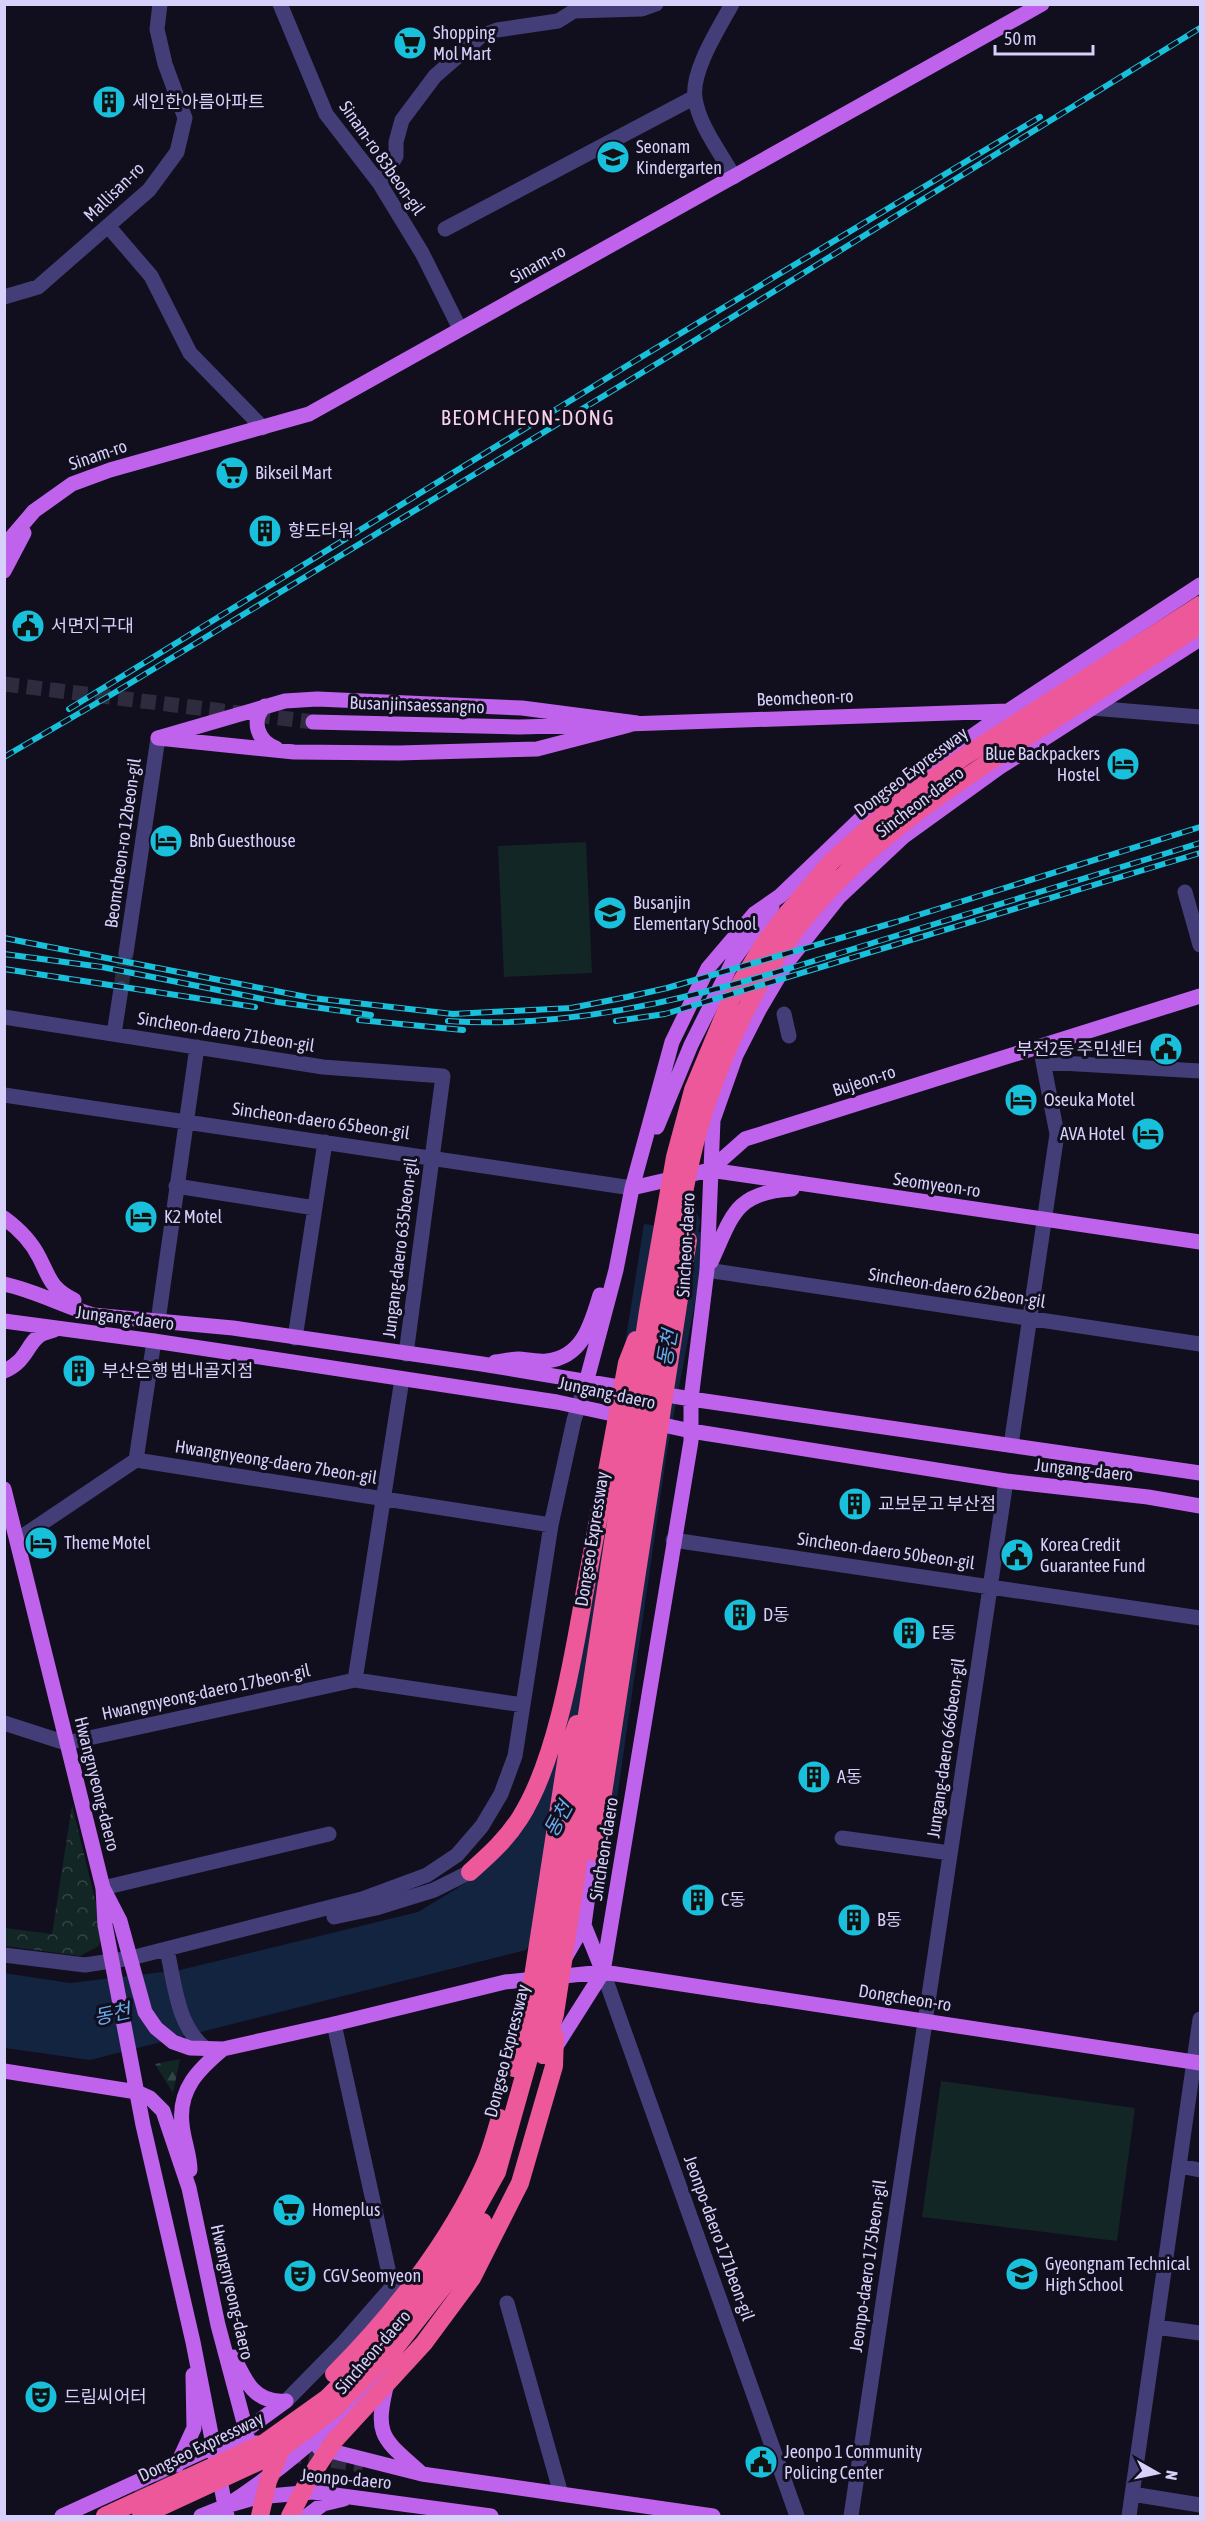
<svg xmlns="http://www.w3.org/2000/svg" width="1205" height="2521" viewBox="0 0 1205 2521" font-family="'Asap Condensed','Noto Sans KR',sans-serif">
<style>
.grass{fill:#122626}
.forest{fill:url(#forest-firs)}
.park{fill:url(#park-crowns)}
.water{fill:#132441}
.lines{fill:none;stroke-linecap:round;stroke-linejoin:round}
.river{stroke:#132441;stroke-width:24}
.minor-tunnel{stroke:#2f2b3e;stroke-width:15;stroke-dasharray:15 8;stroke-linecap:butt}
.major-tunnel{stroke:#2f2b3e;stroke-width:15;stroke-dasharray:15 8;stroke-linecap:butt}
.minor{stroke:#433e77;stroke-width:15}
.major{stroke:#bf63ed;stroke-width:15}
.highway{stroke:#ec5899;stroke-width:18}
.rail-casing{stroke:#19c0dc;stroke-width:6}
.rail{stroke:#110e1d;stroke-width:4;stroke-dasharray:11;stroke-linecap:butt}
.labels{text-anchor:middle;stroke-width:6;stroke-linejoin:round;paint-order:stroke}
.poi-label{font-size:18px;fill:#d6d0fa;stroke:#110e1d;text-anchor:start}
.street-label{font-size:18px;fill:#d6d0fa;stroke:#110e1d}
.water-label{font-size:20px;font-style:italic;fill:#69abee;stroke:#110e1d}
.quarter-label{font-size:21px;letter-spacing:1.5px;fill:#fad2e9;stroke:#110e1d}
</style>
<defs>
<pattern id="forest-firs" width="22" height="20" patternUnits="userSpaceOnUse" patternTransform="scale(1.5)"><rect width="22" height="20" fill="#122626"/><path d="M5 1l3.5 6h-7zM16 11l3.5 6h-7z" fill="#344446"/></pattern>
<pattern id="park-crowns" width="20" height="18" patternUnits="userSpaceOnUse" patternTransform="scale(1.5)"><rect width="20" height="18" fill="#122626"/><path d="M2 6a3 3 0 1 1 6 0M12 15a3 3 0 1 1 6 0" fill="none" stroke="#344446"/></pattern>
</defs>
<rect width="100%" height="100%" fill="#110e1d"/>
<!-- grass -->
<path class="grass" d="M 586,842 L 592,973 L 504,977 L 498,846 Z
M 941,2081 L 1135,2108 L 1117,2241 L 922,2217 Z"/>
<!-- forest -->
<path class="forest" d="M 180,2059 L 173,2093 L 155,2064 Z"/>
<!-- park -->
<path class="park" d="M 72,1805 L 99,1916 L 102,1933 L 99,1946 L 80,1956 L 5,1946 L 5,1928 L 52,1934 Z"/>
<!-- water -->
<path class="water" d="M 644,1224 L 708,1233 L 667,1451 L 615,1812 L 526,1950 L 90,2060 L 5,2048 L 4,1973 L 70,1983 L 180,1970 L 418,1912 L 466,1883 L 500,1854 L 522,1829 L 537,1807 L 549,1776 L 609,1446 Z"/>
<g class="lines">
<!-- river -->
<path class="river" d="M 681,1261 L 688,1222"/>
<!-- minor-tunnel -->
<path class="minor-tunnel" d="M 121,989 L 126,953"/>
<!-- major-tunnel -->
<path class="major-tunnel" d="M 4,684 L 313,722
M 286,2456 L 303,2456 L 363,2465
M 134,2489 L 186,2471"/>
<!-- minor -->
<path class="minor" d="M 280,4 L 326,114 L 380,184 L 422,253 L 460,329
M 732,4 C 719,28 691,71 695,98 C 699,126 721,153 734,177
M 380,184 L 396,156 L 396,142 L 402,120 L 435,76 L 481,36 L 497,30 L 558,21 L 574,11 L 642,9 L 656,4
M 108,226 L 151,276 L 190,353 L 263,428
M 445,229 L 695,97
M 4,297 L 38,287 L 149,190 L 177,152 L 185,118 L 165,64 L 157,29 L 160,4
M 1092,708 L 1200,717
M 1185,892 L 1200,945
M 126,953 L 158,738
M 784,1014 L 789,1036
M 4,1017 L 323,1067 L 443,1076 L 406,1354
M 114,1034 L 121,989
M 1043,1062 L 1200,1071
M 4,1095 L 632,1188
M 176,1186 L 315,1208
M 707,1270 L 1200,1344
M 158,1321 L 197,1047
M 295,1338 L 325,1142
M 1011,1445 L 1057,1134 L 1040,1046
M 136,1460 L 154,1341
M 17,1540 L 136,1460 L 551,1525
M 673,1540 L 1200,1618
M 355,1680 L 402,1379
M 4,1723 L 66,1743 L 355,1680 L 523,1705
M 842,1838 L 950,1853
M 103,1888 L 329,1834
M 334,1917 L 376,1908 L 434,1890 L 470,1872
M 167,1950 C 175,1985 177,2026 206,2049
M 4,1955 L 85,1965 L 131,1958 L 362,1899 L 427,1875 L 457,1855 L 482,1826 L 501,1794 L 515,1756 L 551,1525 L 574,1420 L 586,1383
M 603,1972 L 797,2516
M 334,2024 L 392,2287 L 408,2299
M 1179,2166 L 1200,2170
M 507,2303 L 561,2494
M 1156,2327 L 1200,2333
M 286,2401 L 344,2342 L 392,2287
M 1132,2494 L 1200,2505
M 851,2516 L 1006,1481
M 1129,2516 L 1200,2019"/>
<!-- major -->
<path class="major" d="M 4,546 L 34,511 L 72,484 L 110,470 L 309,414 L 1042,4
M 4,571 L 24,533
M 317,699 L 522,708 L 637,723 L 537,749 L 399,753 L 294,752 L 158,738 L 285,701 Z
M 265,706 C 250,720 258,742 276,748
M 313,722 L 520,727 L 594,725
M 627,724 L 1008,711
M 657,1127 L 691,1045 L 734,959 L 772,907
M 710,1170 L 745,1139 L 1200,996
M 632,1188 L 710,1170 L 1200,1242
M 4,1218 C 19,1229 31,1241 39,1257 C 50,1278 50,1288 74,1300
M 711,1262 C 732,1216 735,1192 792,1189
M 4,1284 C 36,1291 63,1306 93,1315 L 233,1328 L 482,1364 L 691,1399 L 1200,1473
M 4,1321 L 154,1341 L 557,1402 L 691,1431 L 1006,1481 L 1148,1497 L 1200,1506
M 495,1362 C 503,1361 511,1359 519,1359 C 528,1360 538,1362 547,1361 C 583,1357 591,1324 600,1295
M 4,1371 C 28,1361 27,1342 42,1334 C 46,1332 52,1331 56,1329
M 586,1383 L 616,1270 L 632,1188 L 672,1042 L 708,968 L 754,914 L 780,896 L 877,803 L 1008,711 L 1200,585
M 4,1489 L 103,1888 L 105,1925 L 143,2125 L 193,2342 L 227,2516
M 594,1852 L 584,1925 L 603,1972
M 103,1888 L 120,1921 L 145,2012 L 156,2028 L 173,2042 L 190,2048 L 223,2049 L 334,2024 L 505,1982 L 603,1972 L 1200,2063
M 566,1956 L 584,1925
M 553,2051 L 603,1972 L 691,1441 L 691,1399 L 707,1270 L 713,1120 L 736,1055 L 759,1010 L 788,961 L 839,897 L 903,837 L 1000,767 L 1200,639
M 4,2071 L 137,2092 L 150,2098 L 163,2111 L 189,2188 L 218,2325 L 246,2430 L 251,2460
M 190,2170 C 190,2154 183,2139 182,2124 C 178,2089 199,2069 223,2049
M 234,2357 C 245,2381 255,2404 286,2401
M 387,2383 C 374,2436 382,2438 420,2472
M 215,2446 L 257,2443
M 319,2448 L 422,2474 L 713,2516
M 177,2465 L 194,2428 L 193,2375
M 226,2506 C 290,2465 343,2415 396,2360
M 62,2516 L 215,2446 L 246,2430 L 286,2401
M 201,2516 L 226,2506 L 258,2497 L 313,2492 L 491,2516
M 307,2516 L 323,2504 L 344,2499"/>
<!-- highway -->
<path class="highway" d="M 594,1852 L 688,1240
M 470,1872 C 489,1855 506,1840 520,1818 C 556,1761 572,1663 584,1596 C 598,1518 613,1441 627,1363 L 636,1340
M 543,2055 L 555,2014 L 668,1278 C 680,1218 688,1155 709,1097 C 733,1029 766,962 814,907 C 877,834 956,783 1036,731 C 1091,696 1146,661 1200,625
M 514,2068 L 528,2009 L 568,1749 L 577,1724
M 334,2374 C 393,2315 450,2242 484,2166 C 491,2151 495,2134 500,2118
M 105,2516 L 264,2443 L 327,2398 L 382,2343 L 449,2258 L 497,2172 L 542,2012 L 648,1311 L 675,1157 L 693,1090 L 731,999 L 763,945 L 789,911 L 832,861 L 890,809 L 965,756 L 1200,605
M 141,2516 L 273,2455 L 334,2409 L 392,2352 L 460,2265 L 483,2222
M 260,2516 L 268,2481 L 282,2447
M 290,2516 L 309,2479 L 334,2441 L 424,2343 L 472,2278 L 520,2183 L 554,2066 L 555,2036"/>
<!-- rail casing -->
<g class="rail-casing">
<path id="rail" d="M 69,709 L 638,359 L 1040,117
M 4,757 L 114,693 L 676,352 L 1200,28
M 4,938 L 312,998 L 453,1014 L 571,1008 L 627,997 L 667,988 L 896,922 L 1200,827
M 4,954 L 102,967 L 278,1002 L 371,1015
M 4,969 L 255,1007
M 359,1020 L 463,1030
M 448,1021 C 597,1031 739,984 879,941 C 986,908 1093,876 1200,843
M 616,1021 L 665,1014 L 1200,853"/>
</g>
<!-- rail -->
<use href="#rail" class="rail"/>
</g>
<!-- icons -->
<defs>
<g id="supermarket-disc" transform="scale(1.725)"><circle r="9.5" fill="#19c0dc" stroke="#110e1d"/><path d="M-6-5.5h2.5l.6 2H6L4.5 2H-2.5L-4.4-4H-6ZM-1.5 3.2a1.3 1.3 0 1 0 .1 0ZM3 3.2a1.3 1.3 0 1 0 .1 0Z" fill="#111"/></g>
<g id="building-disc" transform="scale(1.725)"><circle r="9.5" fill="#19c0dc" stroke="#110e1d"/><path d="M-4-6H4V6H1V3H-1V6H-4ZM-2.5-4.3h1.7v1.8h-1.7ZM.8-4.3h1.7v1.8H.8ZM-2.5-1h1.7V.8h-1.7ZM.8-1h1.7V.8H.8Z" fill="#111"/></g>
<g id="school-disc" transform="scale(1.725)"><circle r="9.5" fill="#19c0dc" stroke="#110e1d"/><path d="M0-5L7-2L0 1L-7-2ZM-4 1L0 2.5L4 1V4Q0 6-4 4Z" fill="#111"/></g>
<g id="civic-disc" transform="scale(1.725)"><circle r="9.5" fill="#19c0dc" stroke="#110e1d"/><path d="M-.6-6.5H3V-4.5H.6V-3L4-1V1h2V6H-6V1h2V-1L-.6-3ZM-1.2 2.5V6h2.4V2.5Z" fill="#111"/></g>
<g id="hotel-disc" transform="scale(1.725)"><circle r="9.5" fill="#19c0dc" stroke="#110e1d"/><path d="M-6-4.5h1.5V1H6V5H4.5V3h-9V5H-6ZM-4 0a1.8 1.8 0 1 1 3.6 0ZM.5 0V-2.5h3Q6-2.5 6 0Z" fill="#111"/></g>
<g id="theatre-disc" transform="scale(1.725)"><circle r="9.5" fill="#19c0dc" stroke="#110e1d"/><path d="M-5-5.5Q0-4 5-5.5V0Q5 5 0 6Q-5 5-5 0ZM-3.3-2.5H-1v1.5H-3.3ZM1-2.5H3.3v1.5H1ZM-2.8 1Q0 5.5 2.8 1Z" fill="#111"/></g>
</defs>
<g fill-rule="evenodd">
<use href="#supermarket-disc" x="410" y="43"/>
<use href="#building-disc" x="109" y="102"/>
<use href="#school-disc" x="613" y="157"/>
<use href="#supermarket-disc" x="232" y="473"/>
<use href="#building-disc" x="265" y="531"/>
<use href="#civic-disc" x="28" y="626"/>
<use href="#hotel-disc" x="1123" y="764"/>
<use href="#hotel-disc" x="166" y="841"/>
<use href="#school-disc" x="610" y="913"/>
<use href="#civic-disc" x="1166" y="1049"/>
<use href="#hotel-disc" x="1021" y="1100"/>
<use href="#hotel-disc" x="1148" y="1134"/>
<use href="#hotel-disc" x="141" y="1217"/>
<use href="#building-disc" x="79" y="1371"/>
<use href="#building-disc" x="855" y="1504"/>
<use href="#hotel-disc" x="41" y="1543"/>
<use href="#civic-disc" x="1017" y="1555"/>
<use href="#building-disc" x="740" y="1615"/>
<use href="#building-disc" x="909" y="1633"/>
<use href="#building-disc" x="814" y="1777"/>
<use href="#building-disc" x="698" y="1900"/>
<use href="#building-disc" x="854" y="1920"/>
<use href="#supermarket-disc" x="289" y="2210"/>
<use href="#school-disc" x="1022" y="2274"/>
<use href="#theatre-disc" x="300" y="2276"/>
<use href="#theatre-disc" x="41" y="2397"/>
<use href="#civic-disc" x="761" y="2462"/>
</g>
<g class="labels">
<!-- poi labels -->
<g class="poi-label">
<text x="433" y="39">Shopping<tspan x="433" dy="21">Mol Mart</tspan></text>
<text x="132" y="108">세인한아름아파트</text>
<text x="636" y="153">Seonam<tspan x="636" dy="21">Kindergarten</tspan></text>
<text x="255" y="479">Bikseil Mart</text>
<text x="288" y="537">향도타워</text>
<text x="51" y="632">서면지구대</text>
<text x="1100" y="760" text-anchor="end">Blue Backpackers<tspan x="1100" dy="21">Hostel</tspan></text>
<text x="189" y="847">Bnb Guesthouse</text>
<text x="633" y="909">Busanjin<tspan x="633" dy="21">Elementary School</tspan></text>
<text x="1143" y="1055" text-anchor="end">부전2동 주민센터</text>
<text x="1044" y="1106">Oseuka Motel</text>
<text x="1125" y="1140" text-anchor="end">AVA Hotel</text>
<text x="164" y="1223">K2 Motel</text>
<text x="102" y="1377">부산은행 범내골지점</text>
<text x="878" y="1510">교보문고 부산점</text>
<text x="64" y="1549">Theme Motel</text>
<text x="1040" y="1551">Korea Credit<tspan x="1040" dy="21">Guarantee Fund</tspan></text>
<text x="763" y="1621">D동</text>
<text x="932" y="1639">E동</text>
<text x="837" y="1783">A동</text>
<text x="721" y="1906">C동</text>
<text x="877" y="1926">B동</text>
<text x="312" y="2216">Homeplus</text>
<text x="1045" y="2270">Gyeongnam Technical<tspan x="1045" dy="21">High School</tspan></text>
<text x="323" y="2282">CGV Seomyeon</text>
<text x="64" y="2403">드림씨어터</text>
<text x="784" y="2458">Jeonpo 1 Community<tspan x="784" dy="21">Policing Center</tspan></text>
</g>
<!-- street labels -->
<g class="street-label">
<text transform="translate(382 158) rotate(55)" y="6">Sinam-ro 83beon-gil</text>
<text transform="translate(114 192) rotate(-44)" y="6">Mallisan-ro</text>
<text transform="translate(538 264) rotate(-29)" y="6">Sinam-ro</text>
<text transform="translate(98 455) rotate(-19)" y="6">Sinam-ro</text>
<text transform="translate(805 698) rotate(-2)" y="6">Beomcheon-ro</text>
<text transform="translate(417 705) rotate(2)" y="6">Busanjinsaessangno</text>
<text transform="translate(911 772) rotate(-37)" y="6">Dongseo Expressway</text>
<text transform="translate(920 802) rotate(-37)" y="6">Sincheon-daero</text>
<text transform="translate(123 843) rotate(-82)" y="6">Beomcheon-ro 12beon-gil</text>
<text transform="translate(226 1032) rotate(9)" y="6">Sincheon-daero 71beon-gil</text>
<text transform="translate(864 1081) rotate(-18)" y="6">Bujeon-ro</text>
<text transform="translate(321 1121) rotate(8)" y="6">Sincheon-daero 65beon-gil</text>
<text transform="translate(937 1185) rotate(8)" y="6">Seomyeon-ro</text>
<text transform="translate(686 1245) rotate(-87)" y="6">Sincheon-daero</text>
<text transform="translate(400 1248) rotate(-83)" y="6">Jungang-daero 635beon-gil</text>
<text transform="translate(957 1288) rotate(9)" y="6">Sincheon-daero 62beon-gil</text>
<text transform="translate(125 1318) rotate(7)" y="6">Jungang-daero</text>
<text transform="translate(607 1393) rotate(12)" y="6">Jungang-daero</text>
<text transform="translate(276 1462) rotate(9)" y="6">Hwangnyeong-daero 7beon-gil</text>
<text transform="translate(1084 1470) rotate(6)" y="6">Jungang-daero</text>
<text transform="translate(592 1539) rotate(-81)" y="6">Dongseo Expressway</text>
<text transform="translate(886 1551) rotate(8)" y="6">Sincheon-daero 50beon-gil</text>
<text transform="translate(206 1692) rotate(-12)" y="6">Hwangnyeong-daero 17beon-gil</text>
<text transform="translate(946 1748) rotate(-82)" y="6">Jungang-daero 666beon-gil</text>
<text transform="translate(97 1784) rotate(76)" y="6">Hwangnyeong-daero</text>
<text transform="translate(604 1849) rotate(-81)" y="6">Sincheon-daero</text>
<text transform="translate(905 1998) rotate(9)" y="6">Dongcheon-ro</text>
<text transform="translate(507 2051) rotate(-76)" y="6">Dongseo Expressway</text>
<text transform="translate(719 2238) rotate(70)" y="6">Jeonpo-daero 171beon-gil</text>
<text transform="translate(868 2266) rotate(-82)" y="6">Jeonpo-daero 175beon-gil</text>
<text transform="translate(232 2292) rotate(77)" y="6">Hwangnyeong-daero</text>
<text transform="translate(373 2352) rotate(-49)" y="6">Sincheon-daero</text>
<text transform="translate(201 2447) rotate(-26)" y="6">Dongseo Expressway</text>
<text transform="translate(346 2479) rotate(5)" y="6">Jeonpo-daero</text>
</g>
<!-- water labels -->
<g class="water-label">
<text transform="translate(667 1348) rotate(-80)" y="7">동천</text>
<text transform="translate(558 1819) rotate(-61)" y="7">동천</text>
<text transform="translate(112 2014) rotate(-12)" y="7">동천</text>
</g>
<!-- quarter labels -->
<g class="quarter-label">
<text x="528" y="425">BEOMCHEON-DONG</text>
</g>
</g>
<!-- border -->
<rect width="1205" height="2521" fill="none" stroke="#d6d0fa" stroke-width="12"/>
<!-- north arrow -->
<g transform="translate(1157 2473) rotate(99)" stroke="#110e1d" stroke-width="4.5" paint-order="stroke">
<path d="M0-4.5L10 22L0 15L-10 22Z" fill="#d6d0fa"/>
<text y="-9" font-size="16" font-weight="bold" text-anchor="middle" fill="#d6d0fa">N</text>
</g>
<!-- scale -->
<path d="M995 45v9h98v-9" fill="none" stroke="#d6d0fa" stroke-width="3"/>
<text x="1004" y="45" font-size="18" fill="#d6d0fa" stroke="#110e1d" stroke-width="4.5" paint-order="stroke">50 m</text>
</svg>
